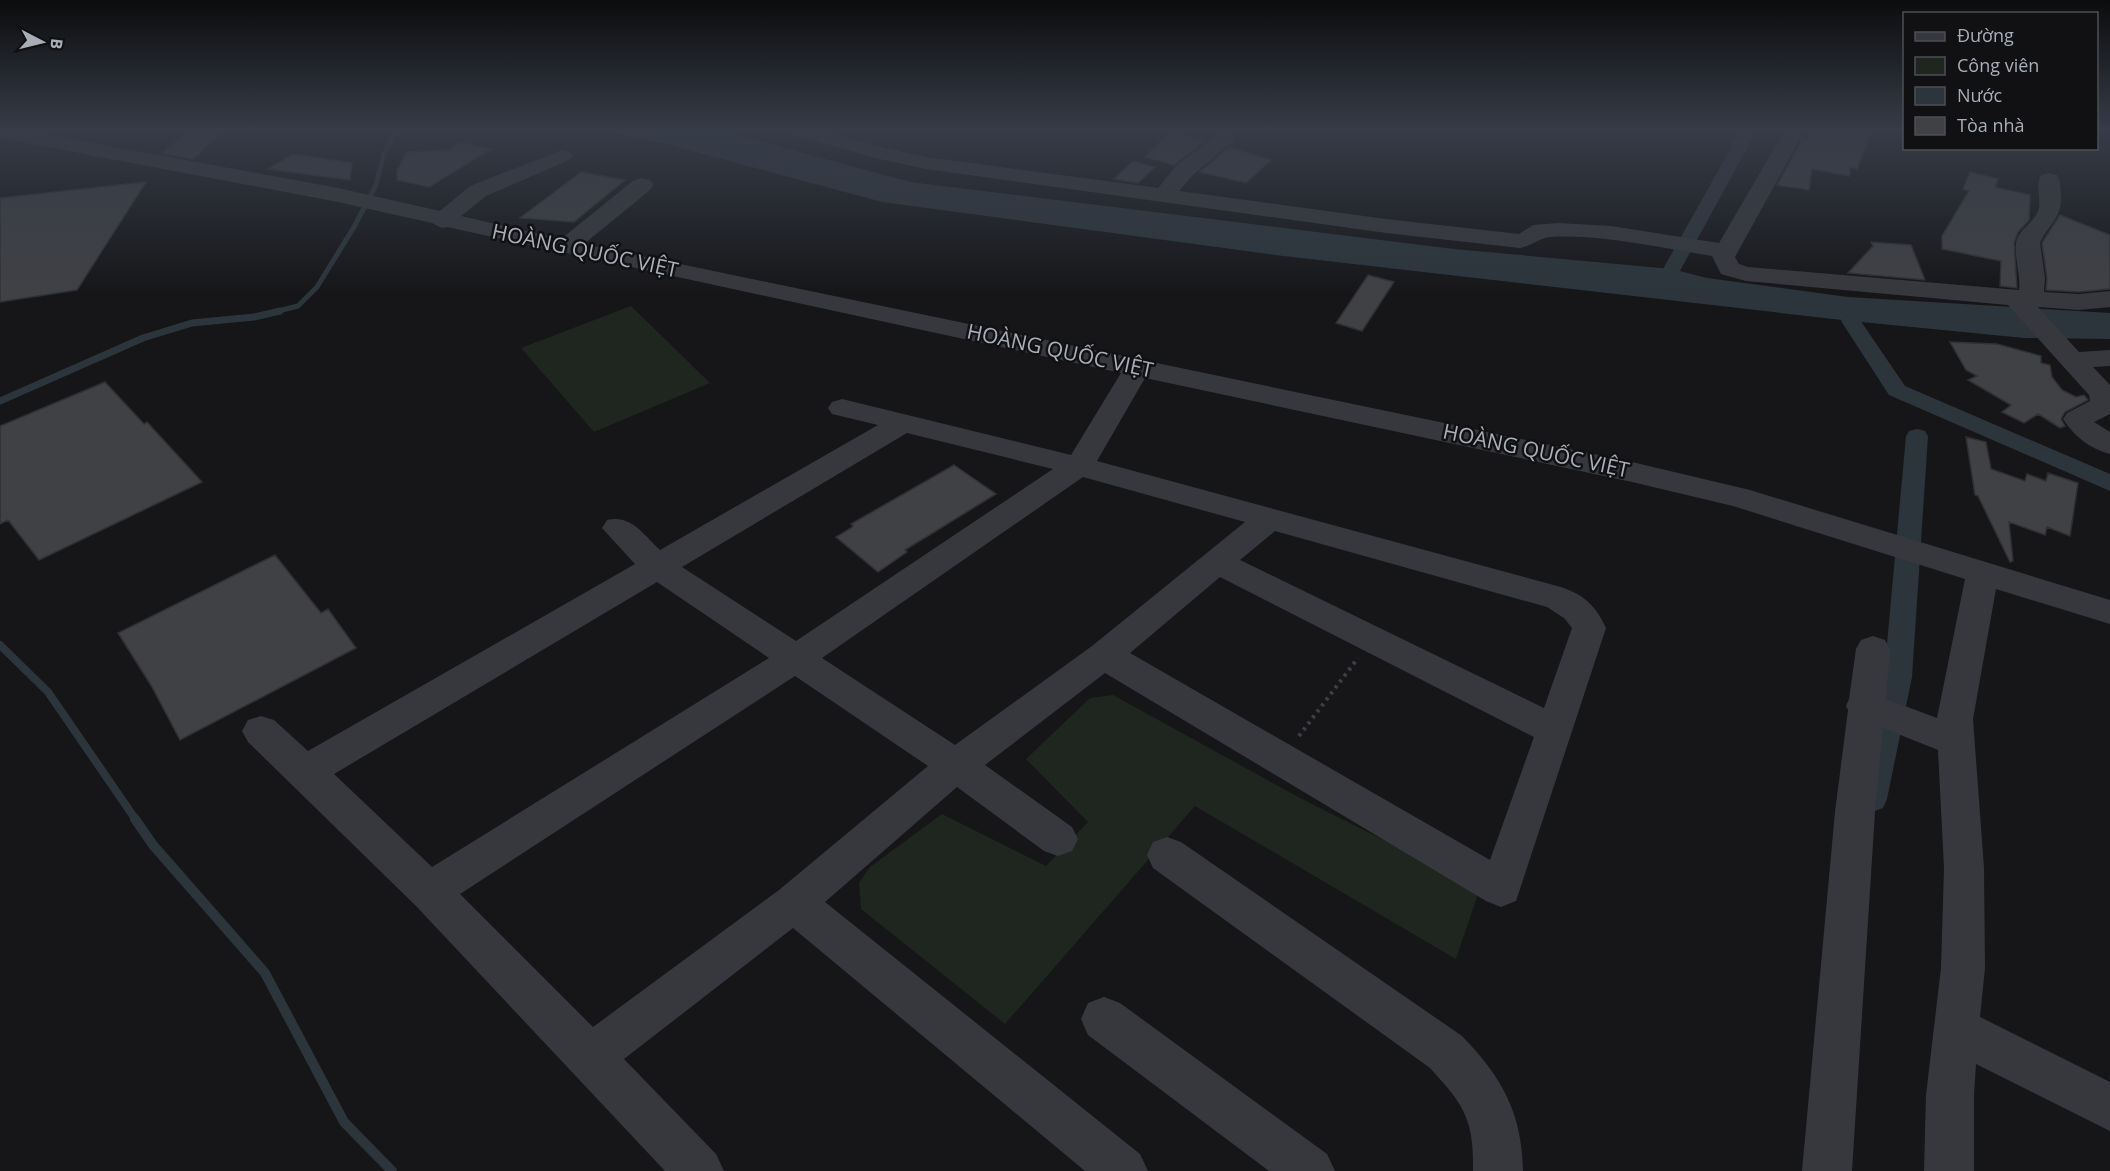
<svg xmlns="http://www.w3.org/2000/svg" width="2110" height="1171" viewBox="0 0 2110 1171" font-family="'Open Sans',sans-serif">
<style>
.green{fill:#1e261f}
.water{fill:#2c353c}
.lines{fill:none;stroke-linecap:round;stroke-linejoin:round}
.stream-far3{stroke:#2c353c;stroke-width:5}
.stream-far2{stroke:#2c353c;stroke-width:7}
.stream-far1{stroke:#2c353c;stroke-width:8}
.stream{stroke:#2c353c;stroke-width:10}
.canal{fill:#2c353c;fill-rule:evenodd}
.building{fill:#404145;stroke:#303034;stroke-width:1.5}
.path{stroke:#3d3f44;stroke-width:4;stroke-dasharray:3 4.5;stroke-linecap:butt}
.minor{fill:#37383d;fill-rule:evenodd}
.labels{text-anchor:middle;stroke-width:5;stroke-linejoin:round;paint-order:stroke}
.street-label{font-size:21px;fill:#a8adb8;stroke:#111113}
</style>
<rect width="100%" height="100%" fill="#161618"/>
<!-- green -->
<path class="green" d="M 631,306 L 710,383 L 594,432 L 521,348 Z
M 1113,695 L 1300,798 L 1471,884 L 1478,894 L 1456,959 L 1195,806 L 1005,1024 L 861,909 L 859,883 L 870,867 L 942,814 L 1046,866 L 1088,822 L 1026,759 L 1090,698 Z"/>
<!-- water -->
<path class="water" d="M 601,130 L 719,130 L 910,182 L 1454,249 L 1672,269 L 1707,278 L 1848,297 L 2110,313 L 2110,339 L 2024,338 L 1851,321 L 1275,255 L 882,202 L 666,144 Z"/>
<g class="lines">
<!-- stream-far3 -->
<path class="stream-far3" d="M 274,312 L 298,306 L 317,287 L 354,227 L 376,185 L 384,154 L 397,130"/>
<!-- stream-far2 -->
<path class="stream-far2" d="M 0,401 L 143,338 L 192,323 L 254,317 L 280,311"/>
<!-- stream-far1 -->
<path class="stream-far1" d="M 0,645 L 48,692 L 136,820"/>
<!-- stream -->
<path class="stream" d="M 135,819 L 153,845 L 265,973 L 344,1122 L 392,1171"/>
<!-- canal -->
<path class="canal" d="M 1741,130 L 1757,130 L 1681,269 L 1679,273 L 1665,273 L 1663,269 Z
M 1851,315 L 1858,317 L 1905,386 L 2110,474 L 2110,491 L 1889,395 L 1841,321 L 1844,317 Z
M 1917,429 L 1925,431 L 1928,436 L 1912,677 L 1887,799 L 1883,808 L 1872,812 L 1861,808 L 1857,799 L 1884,677 L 1906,436 L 1909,431 Z"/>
</g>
<!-- building -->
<path class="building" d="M 191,130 L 224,130 L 193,159 L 162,153 Z
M 1811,130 L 1872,130 L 1857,169 L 1850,167 L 1850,176 L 1812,169 L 1809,190 L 1777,185 L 1803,139 L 1808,140 Z
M 1171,131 L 1205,141 L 1174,165 L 1145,157 Z
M 460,142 L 491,149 L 429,187 L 397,180 L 397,170 L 407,152 L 448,150 Z
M 1229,147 L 1245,152 L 1271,160 L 1246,183 L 1200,172 Z
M 293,154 L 352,163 L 350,180 L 267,169 Z
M 1133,161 L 1155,167 L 1138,183 L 1114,179 Z
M 581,172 L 625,180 L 574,222 L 520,218 Z
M 1970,172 L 1998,179 L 1995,187 L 2030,195 L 2029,220 L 2018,232 L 2014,243 L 2017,288 L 2000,286 L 2001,261 L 1942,249 L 1942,236 L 1969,191 L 1963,189 Z
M 146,182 L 77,290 L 0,302 L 0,198 Z
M 2060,215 L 2110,235 L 2110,289 L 2079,292 L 2046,290 L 2047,278 L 2042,243 Z
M 1871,242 L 1911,245 L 1925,280 L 1848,273 L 1873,246 Z
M 1368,275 L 1394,282 L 1362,331 L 1336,323 Z
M 1950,342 L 1997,344 L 2041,356 L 2041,363 L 2050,365 L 2052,377 L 2062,390 L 2076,397 L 2084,395 L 2088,400 L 2065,412 L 2061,419 L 2065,426 L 2060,428 L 2038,414 L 2024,423 L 2002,412 L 2011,405 L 1968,380 L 1977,376 L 1966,370 Z
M 105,382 L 144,424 L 147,422 L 202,482 L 39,560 L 8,520 L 0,524 L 0,426 Z
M 1966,437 L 1986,442 L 1991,469 L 2025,481 L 2027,474 L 2046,481 L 2048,473 L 2078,483 L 2070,536 L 2047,527 L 2045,535 L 2009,522 L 2013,561 L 2010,562 L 1978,496 L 1975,495 Z
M 954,465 L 996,494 L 905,550 L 907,552 L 878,572 L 836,537 L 851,528 L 853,526 L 851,524 Z
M 275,555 L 321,613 L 328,609 L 356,648 L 180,740 L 152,687 L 118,633 Z"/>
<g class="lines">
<!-- path -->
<path class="path" d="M 1299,736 L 1358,658"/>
<!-- minor -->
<path class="minor" d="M 0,130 L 22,130 L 338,188 L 440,211 L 470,186 L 562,150 L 569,152 L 573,156 L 569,160 L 486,196 L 461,216 L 561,239 L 634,180 L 642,178 L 650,180 L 653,185 L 650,190 L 584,244 L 1632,462 L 1750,490 L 2110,600 L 2110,624 L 1996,589 L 1973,719 L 1984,868 L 1985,968 L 1980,1017 L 2110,1082 L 2110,1131 L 1976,1064 L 1974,1095 L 1974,1171 L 1924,1171 L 1926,1095 L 1941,968 L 1944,868 L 1938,750 L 1883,728 L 1875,812 L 1852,1171 L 1802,1171 L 1835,812 L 1848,710 L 1846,706 L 1849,699 L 1856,649 L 1861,640 L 1873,636 L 1885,640 L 1890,649 L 1886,699 L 1937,718 L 1965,579 L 1733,506 L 1632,482 L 1145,378 L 1097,461 L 1557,586 C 1582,593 1595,604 1606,628 L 1516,901 L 1501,907 L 1486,901 L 1105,673 L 985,765 L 1072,827 L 1078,839 L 1072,851 L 1058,856 L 1044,851 L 957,787 L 825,902 L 1140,1154 L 1148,1171 L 1085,1171 L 793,928 L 624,1059 L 716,1154 L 724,1171 L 665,1171 L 416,906 L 248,742 L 242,731 L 248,720 L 261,716 L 274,720 L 308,751 L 635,564 L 602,528 L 607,520 C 631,514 644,535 660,550 L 878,425 L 832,414 L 828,408 L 832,402 L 842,399 L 1071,455 L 1121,373 L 447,227 L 442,228 L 432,223 L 338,202 L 0,138 ZM 907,433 L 1053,469 L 796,641 L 682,567 ZM 1083,477 L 1245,522 L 1092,646 L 955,745 L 822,658 ZM 1275,531 L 1547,607 L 1564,618 L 1572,628 L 1544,708 L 1240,560 ZM 1220,577 L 1534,737 L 1490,860 L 1130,653 ZM 657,582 L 769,658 L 432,867 L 334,774 ZM 795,676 L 928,766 L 779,890 L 593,1027 L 460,894 Z
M 787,130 L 820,130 L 885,148 L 926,157 L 1158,188 L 1177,165 L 1218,134 L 1225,132 L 1232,134 L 1235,138 L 1232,142 L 1193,175 L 1179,191 L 1386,219 L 1519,234 L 1533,225 L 1558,223 L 1611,226 L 1719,243 L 1785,130 L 1805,130 L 1735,257 L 1739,264 L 1748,267 L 2019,290 C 2021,275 2014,257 2016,243 C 2018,229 2036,222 2039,208 C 2041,197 2035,185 2041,175 L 2049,173 L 2057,175 C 2061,181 2060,187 2061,194 C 2062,220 2049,223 2040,243 L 2045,278 L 2044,292 L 2079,294 L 2110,291 L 2110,307 L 2079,310 L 2038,307 L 2079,352 L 2110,350 L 2110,366 L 2093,367 L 2110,385 L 2110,414 L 2094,422 L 2110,432 L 2110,454 C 2090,449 2074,436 2063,419 L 2067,413 L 2090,401 L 2089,395 L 2008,305 L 1746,281 L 1721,274 L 1712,256 C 1659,248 1603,234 1550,237 C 1542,237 1531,246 1520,248 L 1386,233 L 926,169 L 875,158 L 790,134 Z
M 1167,837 L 1181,842 L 1462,1036 C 1502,1077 1522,1113 1523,1171 L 1473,1171 C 1474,1119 1464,1105 1430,1068 L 1153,868 L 1147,855 L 1153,842 Z
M 1104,997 L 1120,1003 L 1327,1154 L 1335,1171 L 1269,1171 L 1088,1035 L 1081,1019 L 1088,1003 Z"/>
</g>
<!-- sky -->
<linearGradient id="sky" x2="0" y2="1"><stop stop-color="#0c0c0d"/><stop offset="0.44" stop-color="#363c48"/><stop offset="1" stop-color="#363c48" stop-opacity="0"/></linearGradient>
<rect width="2110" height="294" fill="url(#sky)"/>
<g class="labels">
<!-- street labels -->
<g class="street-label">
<text transform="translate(585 251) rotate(12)" y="7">HOÀNG QUỐC VIỆT</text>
<text transform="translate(1060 351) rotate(12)" y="7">HOÀNG QUỐC VIỆT</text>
<text transform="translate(1536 451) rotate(12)" y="7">HOÀNG QUỐC VIỆT</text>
</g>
</g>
<!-- legend -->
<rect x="1903" y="12" width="195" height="138" fill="#111113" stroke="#4d4f55" stroke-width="1.5"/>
<rect x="1915" y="32" width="30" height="9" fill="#37383d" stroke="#4d4f55" stroke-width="1.5"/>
<text x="1957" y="42" font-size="18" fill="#a8adb8">Đường</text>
<rect x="1915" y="57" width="30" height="18" fill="#1e261f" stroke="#4d4f55" stroke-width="1.5"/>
<text x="1957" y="72" font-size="18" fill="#a8adb8">Công viên</text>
<rect x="1915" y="87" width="30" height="18" fill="#2c353c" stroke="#4d4f55" stroke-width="1.5"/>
<text x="1957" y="102" font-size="18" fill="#a8adb8">Nước</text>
<rect x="1915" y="117" width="30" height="18" fill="#404145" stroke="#4d4f55" stroke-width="1.5"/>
<text x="1957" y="132" font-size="18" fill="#a8adb8">Tòa nhà</text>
<!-- north arrow -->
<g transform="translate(42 42) rotate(97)" stroke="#111113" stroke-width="4.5" paint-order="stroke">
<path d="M0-4.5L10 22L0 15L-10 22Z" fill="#a8adb8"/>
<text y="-9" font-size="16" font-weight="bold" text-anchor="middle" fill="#a8adb8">B</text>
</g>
</svg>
